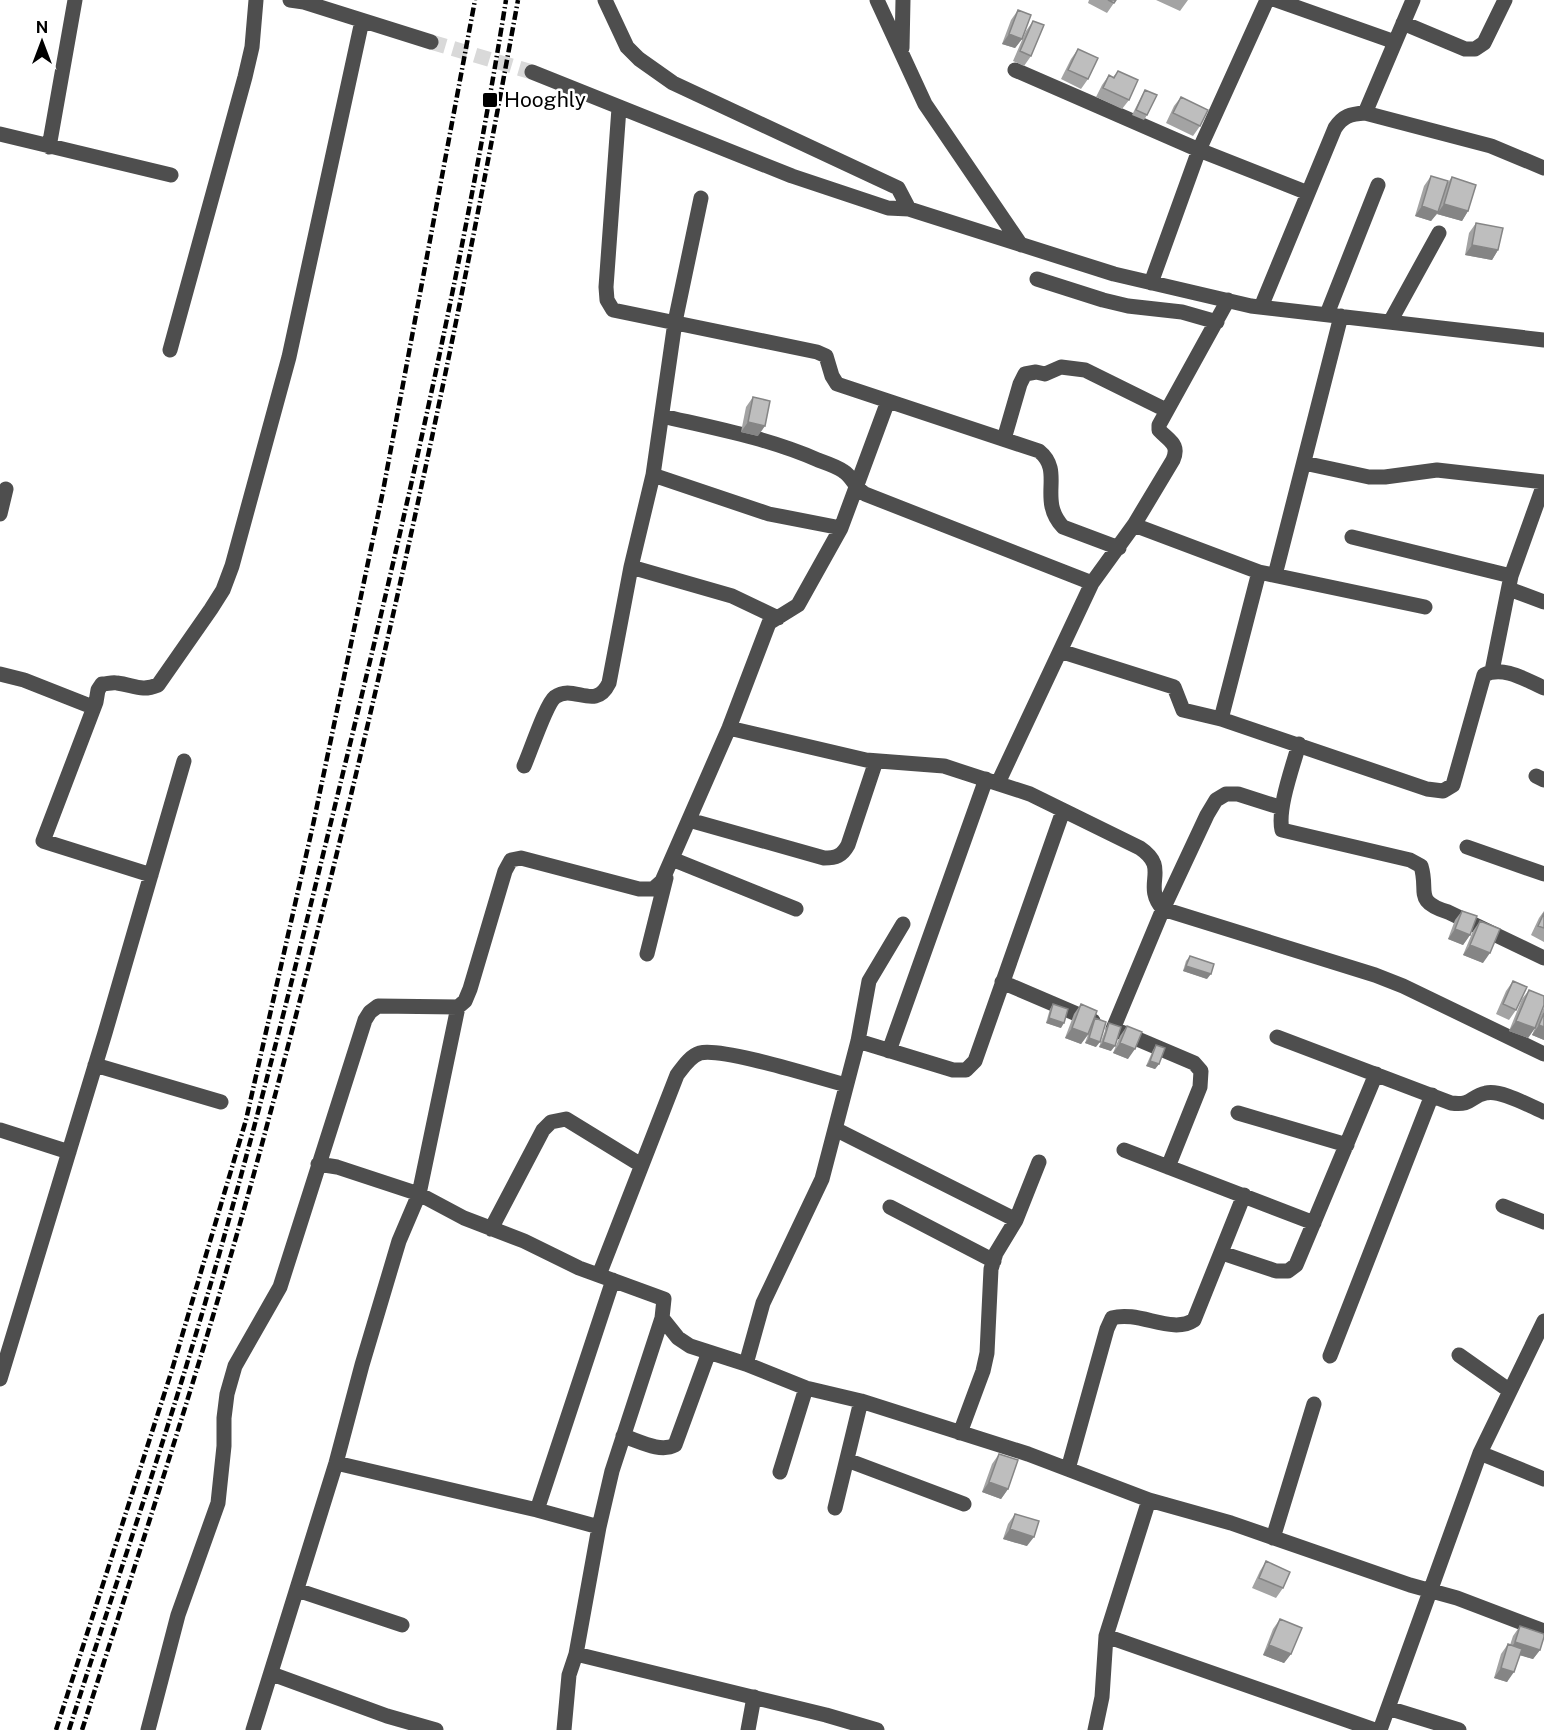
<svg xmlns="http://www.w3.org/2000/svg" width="1544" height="1730" viewBox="0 0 1544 1730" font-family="'Public Sans',sans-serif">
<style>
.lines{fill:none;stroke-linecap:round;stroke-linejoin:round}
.minor-tunnel{stroke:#d9d9d9;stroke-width:15;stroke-dasharray:15 8;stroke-linecap:butt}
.minor{stroke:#4e4e4e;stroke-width:15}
.rail{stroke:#000;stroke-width:4.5;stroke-dasharray:9 3 1.5 3;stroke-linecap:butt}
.wall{fill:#a3a3a3}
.shaded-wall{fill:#858585}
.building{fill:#bebebe;stroke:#858585;stroke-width:1.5}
.poi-dot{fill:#000;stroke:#fff;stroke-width:2}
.labels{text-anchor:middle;stroke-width:5;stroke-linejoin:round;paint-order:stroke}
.poi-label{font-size:21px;fill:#000;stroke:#fff;text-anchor:start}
</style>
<rect width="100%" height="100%" fill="#fff"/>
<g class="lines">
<!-- minor-tunnel -->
<path class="minor-tunnel" d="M 431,42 L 532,72"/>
<!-- minor -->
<path class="minor" d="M 290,0 L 304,2 L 431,42
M 605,0 L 627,47 L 639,59 L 673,83 L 898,188 L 909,209
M 877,0 L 925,104 L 1021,245
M 1276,0 L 1395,42
M 1403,23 L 1465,49 L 1475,49 L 1484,43 L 1505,0
M 902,48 L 903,0
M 1015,70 L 1199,150 L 1308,193
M 532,72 L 792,176 L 888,208 L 909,209 L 1114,274 L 1251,306 L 1544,340
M 619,108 L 606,287 L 607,300 L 613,310 L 817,352 L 826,356 L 832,376 L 837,384 L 1039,451 C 1065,472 1037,499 1063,527 L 1119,548
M 1365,113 L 1413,0
M 0,134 L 171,175
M 49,147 L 75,0
M 1037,279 L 1103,300 L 1128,306 L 1182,312 L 1217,322
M 1151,283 L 1199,150 L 1267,0
M 1261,307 L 1335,128 C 1343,116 1350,114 1365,113 L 1491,146 L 1544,168
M 1327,314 L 1378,185
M 1390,322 L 1439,233
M 170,350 L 245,77 L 252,47 L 256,0
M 662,416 C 714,428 768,438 818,460 C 826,463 836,466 843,471 C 853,477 854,487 865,494 L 1092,583
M 1004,439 L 1020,384 L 1025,374 L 1036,372 L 1045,374 L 1061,367 L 1085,370 L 1166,410
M 1304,463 L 1369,477 L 1385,477 L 1437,470 L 1544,482
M 653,475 L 769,514 L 841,528
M 0,514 L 6,489
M 1134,525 L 1259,572 L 1425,607
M 1352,537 L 1511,576
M 631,567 L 732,596 L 778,618
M 1275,575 L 1341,316
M 1509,589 L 1544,602
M 1060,651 L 1174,687 L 1183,710 L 1221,719 L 1427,789 L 1443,791 L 1453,785 L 1484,675 C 1503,665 1526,680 1544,688
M 1492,671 L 1511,576 L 1544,484
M 0,674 L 24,680 L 90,706 L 96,702 L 98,690 L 102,684 C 107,684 112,682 117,683 C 134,685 141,692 158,685 L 211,609 L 223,590 L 232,566 L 289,357 L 362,21
M 96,702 L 43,841 L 151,875
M 1221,719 L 1259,572
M 729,728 L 866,760 L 944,766 L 1030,794 L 1140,848 C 1171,869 1141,884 1163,909 L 1375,975 L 1403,986 L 1544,1054
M 1299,744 C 1293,766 1277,809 1282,830 L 1410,860 L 1421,866 C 1429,892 1413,901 1448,912 L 1544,958
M 524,766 C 530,753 546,704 555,697 C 574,683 595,712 609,683 L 631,567 L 653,475 L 675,322 L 701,198
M 1536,776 L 1544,780
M 998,783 L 1092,583 L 1134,525 L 1173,460 C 1180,444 1169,441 1159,430 L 1159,425 L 1228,300
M 689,820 L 824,858 C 836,858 842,856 848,845 L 876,761
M 1467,847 L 1544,874
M 672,859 L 796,909
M 647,954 L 666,878
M 1002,982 L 1093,1021
M 1113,1029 L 1163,909 L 1207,815 L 1216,800 L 1226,794 L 1238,794 L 1282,808
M 1121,1032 L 1194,1063 L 1201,1071 L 1200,1087 L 1168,1167
M 1277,1037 L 1451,1103 C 1473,1106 1470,1096 1486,1093 C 1500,1089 1530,1106 1544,1112
M 858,1041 L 953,1070 L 966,1070 L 975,1061 L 1063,811
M 889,1051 L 986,779
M 95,1065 L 221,1102
M 1238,1113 L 1347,1145
M 835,1129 L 1016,1220
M 0,1130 L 69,1152
M 1124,1150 L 1314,1223
M 318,1164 L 337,1167 L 419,1194 L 464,1218 L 524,1241 L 579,1268 L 664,1299 L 662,1318 L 678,1338 L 690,1346 L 746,1364 L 806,1388 L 861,1401 L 1028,1454 L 1149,1500 L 1231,1523 L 1410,1585 L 1457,1598 L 1544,1631
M 1503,1206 L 1544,1222
M 890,1207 L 994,1261
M 491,1229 L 543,1130 L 551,1122 L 566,1119 L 641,1165
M 1222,1253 L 1276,1271 L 1288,1271 L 1296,1265 L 1376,1074
M 599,1275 L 677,1075 C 683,1067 690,1056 700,1053 C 722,1047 819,1078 846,1085
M 1459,1355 L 1510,1391
M 1330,1356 L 1432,1095
M 746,1364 L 763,1303 L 822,1179 L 858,1041 L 869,981 L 903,924
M 0,1379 L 105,1033 L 184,761
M 960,1433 L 983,1371 L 987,1353 L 991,1269 L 996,1253 L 1016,1220 L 1039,1162
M 623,1436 C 639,1441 660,1453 675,1445 L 709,1352
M 1480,1453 L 1544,1479
M 847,1460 L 964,1504
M 336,1463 L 537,1510 L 599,1527
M 1068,1469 L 1107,1329 L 1112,1318 C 1139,1310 1172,1335 1194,1320 L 1244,1195
M 780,1472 L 806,1388
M 835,1508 L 861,1401
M 537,1510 L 613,1280
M 1273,1538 L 1314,1404
M 297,1590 L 402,1625
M 1106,1636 L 1375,1730
M 576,1654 L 826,1715 L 877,1730
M 272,1674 L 387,1716 L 436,1730
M 1388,1708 L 1459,1730
M 148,1730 L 178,1615 L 218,1503 L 224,1446 L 224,1418 L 227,1394 L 235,1366 L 280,1287 L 365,1020 L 370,1012 L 378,1006 L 458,1007 L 465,1001 L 470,989 L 505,871 L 511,860 L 521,858 L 639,889 L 653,889 L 662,881 L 729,728 L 769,623 L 798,605 L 841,528 L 888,401
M 253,1730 L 336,1463 L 362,1365 L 399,1241 L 419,1194 L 458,1007
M 564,1730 L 569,1675 L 576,1654 L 599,1527 L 612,1471 L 662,1318
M 748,1730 L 754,1697
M 1095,1730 L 1102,1697 L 1106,1636 L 1149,1500
M 1380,1730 L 1480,1453 L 1544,1321"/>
<!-- rail -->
<path class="rail" d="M 56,1730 L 171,1373 L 246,1120 L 313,825 L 383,491 L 475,0
M 69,1730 C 106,1613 146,1497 182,1380 C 243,1182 292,982 341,781 C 404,523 464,263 506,0
M 82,1730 C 146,1531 212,1332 266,1129 C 366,757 449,380 518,0"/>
</g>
<!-- wall -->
<path class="wall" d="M 1089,0 L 1116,0 L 1107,13 L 1088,3 Z
M 1156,0 L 1188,0 L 1180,11 Z
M 1018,10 L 1022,39 L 1015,48 L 1002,44 L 1011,20 Z
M 1033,21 L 1031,56 L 1024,66 L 1013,61 L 1026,31 Z
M 1078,49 L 1088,79 L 1081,89 L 1061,79 L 1071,59 Z
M 1118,71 L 1129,100 L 1122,109 L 1096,97 L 1102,85 L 1109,75 L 1113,77 Z
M 1145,90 L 1147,115 L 1144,120 L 1132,115 L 1142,95 Z
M 1181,97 L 1200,126 L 1193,136 L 1166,123 L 1174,106 Z
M 1431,176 L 1446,185 L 1452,177 L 1468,211 L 1462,221 L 1437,214 L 1431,221 L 1415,216 L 1424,186 Z
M 1476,223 L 1498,250 L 1492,260 L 1465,255 L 1469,233 Z
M 753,397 L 758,436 L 741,432 L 746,407 Z
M 1462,911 L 1470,935 L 1463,945 L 1448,939 L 1455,920 Z
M 1544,911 L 1544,942 L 1531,935 L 1539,918 Z
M 1480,921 L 1483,963 L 1463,955 L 1473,931 Z
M 1190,956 L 1207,979 L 1183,971 L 1186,961 Z
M 1513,981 L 1516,1010 L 1509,1020 L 1496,1014 L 1506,991 Z
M 1529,990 L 1535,1028 L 1528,1038 L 1509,1031 L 1522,999 Z
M 1053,1004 L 1061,1028 L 1046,1023 L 1050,1009 Z
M 1081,1004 L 1094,1020 L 1096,1047 L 1085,1043 L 1088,1035 L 1081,1044 L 1065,1038 L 1074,1014 Z
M 1544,1007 L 1544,1040 L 1532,1035 Z
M 1109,1023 L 1111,1051 L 1099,1047 L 1106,1028 Z
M 1127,1026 L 1128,1059 L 1113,1053 L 1120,1036 Z
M 1156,1045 L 1159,1064 L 1155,1069 L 1146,1066 L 1153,1050 Z
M 999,1454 L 1008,1489 L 1001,1499 L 982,1492 L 992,1464 Z
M 1015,1514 L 1027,1546 L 1003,1539 L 1008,1524 Z
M 1266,1561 L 1283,1588 L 1276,1598 L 1252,1588 L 1260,1571 Z
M 1280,1619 L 1291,1654 L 1284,1663 L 1263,1655 L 1273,1629 Z
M 1520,1626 L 1540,1650 L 1533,1659 L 1520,1655 L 1507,1682 L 1494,1678 L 1501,1654 L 1508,1644 L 1510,1645 L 1513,1636 Z"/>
<!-- shaded-wall -->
<path class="shaded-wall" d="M 1009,34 L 1022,39 L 1015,48 L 1002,44 Z
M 1444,204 L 1468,211 L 1462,221 L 1437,214 Z
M 1422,206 L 1438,212 L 1431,221 L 1415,216 Z
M 1472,245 L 1498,250 L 1492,260 L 1465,255 Z
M 748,422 L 765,426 L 758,436 L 741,432 Z
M 1455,929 L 1470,935 L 1463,945 L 1448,939 Z
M 1470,945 L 1490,953 L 1483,963 L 1463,955 Z
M 1186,966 L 1211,974 L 1207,979 L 1183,971 Z
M 1049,1018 L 1064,1023 L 1061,1028 L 1046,1023 Z
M 1516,1021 L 1535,1028 L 1528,1038 L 1509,1031 Z
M 1539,1025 L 1544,1027 L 1544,1040 L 1532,1035 Z
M 1072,1028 L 1088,1034 L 1081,1044 L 1065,1038 Z
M 1089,1038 L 1100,1042 L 1096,1047 L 1085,1043 Z
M 1103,1042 L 1115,1046 L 1111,1051 L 1099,1047 Z
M 1120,1043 L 1135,1049 L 1128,1059 L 1113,1053 Z
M 1150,1061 L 1159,1064 L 1155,1069 L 1146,1066 Z
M 989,1482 L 1008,1489 L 1001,1499 L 982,1492 Z
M 1010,1529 L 1034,1537 L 1027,1546 L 1003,1539 Z
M 1515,1642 L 1540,1650 L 1533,1659 L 1508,1652 Z
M 1269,1645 L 1291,1654 L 1284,1663 L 1263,1655 Z
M 1501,1668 L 1514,1672 L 1507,1682 L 1494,1678 Z"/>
<!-- building -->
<path class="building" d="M 1108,0 L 1116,0 L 1114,3 Z
M 1018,10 L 1031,15 L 1022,39 L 1009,34 Z
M 1033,21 L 1044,25 L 1031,56 L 1020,51 Z
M 1078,49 L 1098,58 L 1088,79 L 1068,70 Z
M 1118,71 L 1138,80 L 1129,100 L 1103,88 L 1109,75 L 1114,78 Z
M 1145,90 L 1157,95 L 1147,115 L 1136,110 Z
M 1181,97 L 1208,110 L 1200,126 L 1173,113 Z
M 1431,176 L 1448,181 L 1438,212 L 1422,206 Z
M 1452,177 L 1476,185 L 1468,211 L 1444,204 Z
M 1476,223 L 1503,228 L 1498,250 L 1472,245 Z
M 753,397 L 770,401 L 765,426 L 748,422 Z
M 1462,911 L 1477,916 L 1470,935 L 1455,929 Z
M 1544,913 L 1544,928 L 1538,926 Z
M 1480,921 L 1500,929 L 1490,953 L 1470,945 Z
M 1190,956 L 1214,964 L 1211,974 L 1186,966 Z
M 1513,981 L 1527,987 L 1516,1010 L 1503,1004 Z
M 1529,990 L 1544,996 L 1544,1005 L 1535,1028 L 1516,1021 Z
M 1053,1004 L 1068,1009 L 1064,1023 L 1049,1018 Z
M 1081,1004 L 1097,1011 L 1088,1034 L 1072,1028 Z
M 1544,1013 L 1544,1027 L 1539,1025 Z
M 1095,1018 L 1106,1022 L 1100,1042 L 1089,1038 Z
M 1109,1023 L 1121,1027 L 1115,1046 L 1103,1042 Z
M 1127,1026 L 1142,1032 L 1135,1049 L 1120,1043 Z
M 1156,1045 L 1165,1048 L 1159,1064 L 1150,1061 Z
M 999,1454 L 1018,1460 L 1008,1489 L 989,1482 Z
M 1015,1514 L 1039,1521 L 1034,1537 L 1010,1529 Z
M 1266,1561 L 1290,1572 L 1283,1588 L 1259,1578 Z
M 1280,1619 L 1302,1628 L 1291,1654 L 1269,1645 Z
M 1520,1626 L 1544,1634 L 1544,1637 L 1540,1650 L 1515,1642 Z
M 1508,1644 L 1522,1649 L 1514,1672 L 1501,1668 Z"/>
<!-- markers -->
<rect class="poi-dot" x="482" y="92" width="16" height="16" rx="3"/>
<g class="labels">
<!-- poi labels -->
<g class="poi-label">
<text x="504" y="107">Hooghly</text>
</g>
</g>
<!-- north arrow -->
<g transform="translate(42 42)" stroke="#ffffff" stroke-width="4.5" paint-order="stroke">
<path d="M0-4.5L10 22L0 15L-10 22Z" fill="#000000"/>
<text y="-9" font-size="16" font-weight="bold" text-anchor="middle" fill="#000000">N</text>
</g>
</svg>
